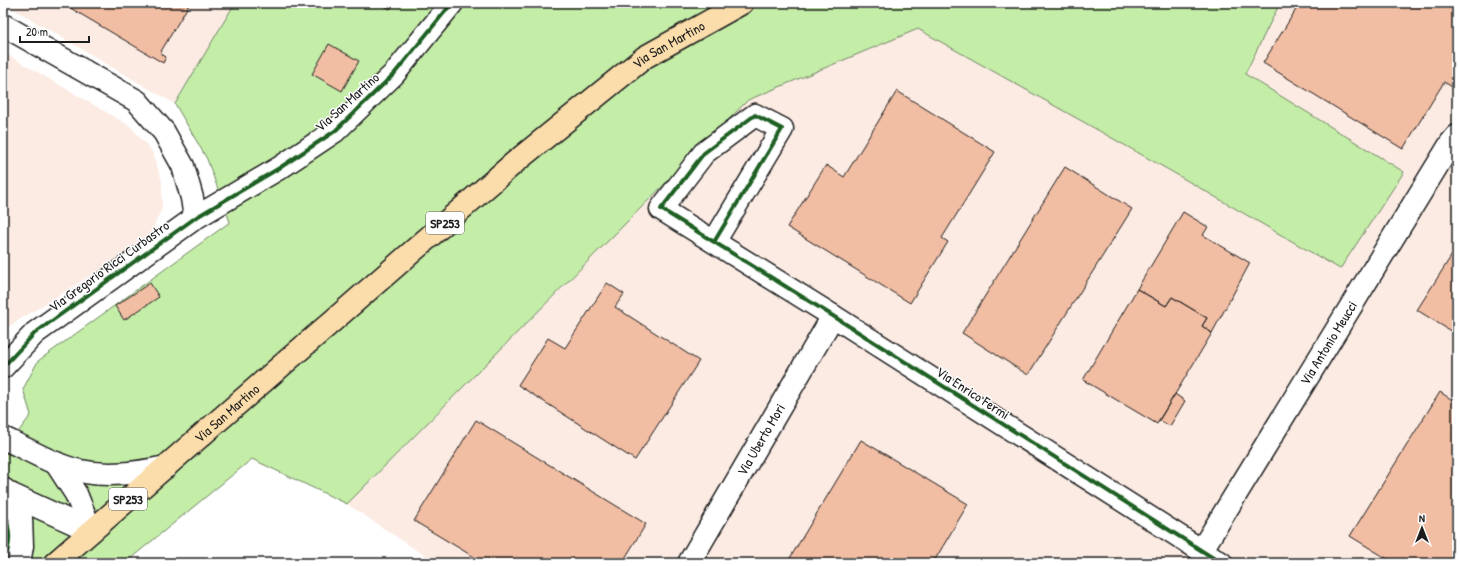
<svg xmlns="http://www.w3.org/2000/svg" width="1460" height="566" viewBox="0 0 1460 566" font-family="'Patrick Hand',sans-serif">
<style>
.built{fill:#fbebe3}
.green{fill:#c4eda8;stroke:#708462}
.building{fill:#f1bda3;stroke:#1c1c1c}
.lines{fill:none;stroke-linecap:round;stroke-linejoin:round}
.minor-casing{stroke:#1c1c1c;stroke-width:25}
.primary-casing{stroke:#1c1c1c;stroke-width:25}
.minor{stroke:#fff;stroke-width:22}
.primary{stroke:#faddab;stroke-width:22}
.cycleway-casing{stroke:#fff;stroke-width:6}
.cycleway{stroke:#1b5e20;stroke-width:4}
.labels{text-anchor:middle;stroke-width:3;stroke-linejoin:round;paint-order:stroke}
.shield{fill:#fff;stroke:#606060;stroke-width:1}
.shield-label{font-size:13px;font-weight:bold;fill:#1c1c1c}
.street-label{font-size:14px;fill:#1c1c1c;stroke:#fff}
</style>
<rect width="100%" height="100%" fill="#fff"/>
<filter id="ink" filterUnits="userSpaceOnUse"><feTurbulence type="fractalNoise" baseFrequency=".025" numOctaves="2"/><feDisplacementMap in="SourceGraphic" scale="8" xChannelSelector="R" yChannelSelector="G"/><feConvolveMatrix kernelMatrix="1 2 1 2 8 2 1 2 1" color-interpolation-filters="sRGB"/></filter>
<g filter="url(#ink)">
<!-- built -->
<path class="built" d="M 3,3 L 235,3 L 175,104 Z
M 1280,3 L 1457,3 L 1457,563 L 436,563 L 347,504 L 748,100 L 918,29 L 1167,169 L 1340,269 L 1404,172 L 1245,74 Z
M 3,52 L 130,126 L 152,151 L 162,181 L 162,208 L 151,232 L 137,247 L 3,330 Z"/>
<!-- green -->
<path class="green" d="M 235,3 L 1280,3 L 1245,74 L 1404,172 L 1340,269 L 1167,169 L 918,29 L 748,100 L 347,504 L 252,459 L 125,563 L 3,563 L 3,452 L 31,415 L 23,389 L 38,361 L 230,222 L 207,159 L 175,104 Z"/>
<!-- building -->
<path class="building" d="M 62,3 L 190,3 L 160,53 L 166,57 L 163,63 Z
M 379,3 L 393,3 L 390,9 Z
M 1300,3 L 1457,3 L 1457,83 L 1454,88 L 1444,82 L 1403,149 L 1263,63 Z
M 329,44 L 359,61 L 342,91 L 312,74 Z
M 897,91 L 995,152 L 942,238 L 948,242 L 910,303 L 787,227 L 826,165 L 844,177 Z
M 1065,167 L 1132,209 L 1028,375 L 962,333 Z
M 1183,212 L 1208,227 L 1203,235 L 1250,263 L 1212,333 L 1202,326 L 1207,318 L 1172,297 L 1166,306 L 1137,289 Z
M 1457,247 L 1457,335 L 1417,310 Z
M 150,283 L 159,297 L 124,320 L 115,306 Z
M 607,283 L 624,294 L 615,307 L 699,361 L 635,460 L 518,385 L 548,338 L 565,348 Z
M 1137,289 L 1166,306 L 1172,297 L 1207,318 L 1202,326 L 1212,333 L 1157,424 L 1083,380 Z
M 1440,392 L 1457,403 L 1457,563 L 1394,563 L 1350,536 Z
M 1175,394 L 1185,401 L 1170,426 L 1159,420 Z
M 476,420 L 646,524 L 622,563 L 484,563 L 414,521 Z
M 861,440 L 968,504 L 933,563 L 787,563 Z"/>
<g class="lines">
<!-- minor casing -->
<g class="minor-casing">
<g id="minor">
<path d="M 3,25 L 137,101 L 164,132 L 183,166 L 192,198 L 195,218"/>
<path d="M 714,242 L 782,129 L 755,115 L 704,153 L 661,209 L 833,316 L 1221,563"/>
<path d="M 3,367 L 35,333 L 195,218 L 281,167 L 335,131 L 394,74 L 452,3"/>
<path d="M 3,438 C 28,449 53,465 80,471 C 109,477 137,473 166,467"/>
<path d="M 56,463 L 76,494 L 91,531"/>
<path d="M 3,489 L 10,494 L 91,531"/>
<path d="M 10,494 L 21,518 L 22,546 L 19,563"/>
<path id="s1" d="M 1201,551 L 1451,143 L 1457,136"/>
<path id="s2" d="M 689,563 L 833,316"/>
</g>
</g>
<!-- primary casing -->
<g class="primary-casing">
<g id="primary">
<path id="s3" d="M 55,563 L 514,163 L 645,57 L 742,3"/>
</g>
</g>
<!-- minor -->
<use href="#minor" class="minor"/>
<!-- primary -->
<use href="#primary" class="primary"/>
<!-- cycleway casing -->
<g class="cycleway-casing">
<path id="cycleway" d="M 714,242 L 782,129 L 755,115 L 704,153 L 661,209 L 833,316 L 1221,563
M 3,367 L 35,333 L 195,218 L 281,167 L 335,131 L 394,74 L 452,3
M 3,507 C 8,524 14,543 3,559"/>
</g>
<!-- cycleway -->
<use href="#cycleway" class="cycleway"/>
</g>
</g>
<g class="labels">
<!-- shield labels -->
<g class="shield">
<rect x="426" y="212" width="38" height="22" rx="3"/>
<rect x="109" y="488" width="38" height="22" rx="3"/>
</g>
<g class="shield-label">
<text x="445" y="228">SP253</text>
<text x="128" y="504">SP253</text>
</g>
<!-- street labels -->
<g class="street-label">
<text dy="5" stroke="none"><textPath href="#s3" startOffset="804">Via San Martino</textPath></text>
<text transform="translate(347 102) rotate(-42)" y="5">Via San Martino</text>
<text transform="translate(109 266) rotate(-36)" y="5">Via Gregorio Ricci Curbastro</text>
<text dy="5" stroke="none"><textPath href="#s1" startOffset="244">Via Antonio Meucci</textPath></text>
<text transform="translate(973 393) rotate(33)" y="5">Via Enrico Fermi</text>
<text dy="5" stroke="none"><textPath href="#s3" startOffset="228">Via San Martino</textPath></text>
<text dy="5" stroke="none"><textPath href="#s2" startOffset="143">Via Uberto Mori</textPath></text>
</g>
</g>
<!-- margin -->
<rect width="1460" height="566" fill="none" stroke="#fff" stroke-width="16"/>
<rect x="8" y="8" width="1444" height="550" fill="none" stroke="#1c1c1c" stroke-width="1.5" filter="url(#ink)"/>
<!-- north arrow -->
<g transform="translate(1422 528)" stroke="#ffffff" stroke-width="3" paint-order="stroke">
<path d="M0-3L7 15L0 10L-7 15Z" fill="#1c1c1c"/>
<text y="-6" font-size="11" font-weight="bold" text-anchor="middle" fill="#1c1c1c">N</text>
</g>
<!-- scale -->
<path d="M20 36v6h69v-6" fill="none" stroke="#1c1c1c" stroke-width="2"/>
<text x="26" y="36" font-size="12" fill="#1c1c1c" stroke="#ffffff" stroke-width="3" paint-order="stroke">20 m</text>
</svg>
